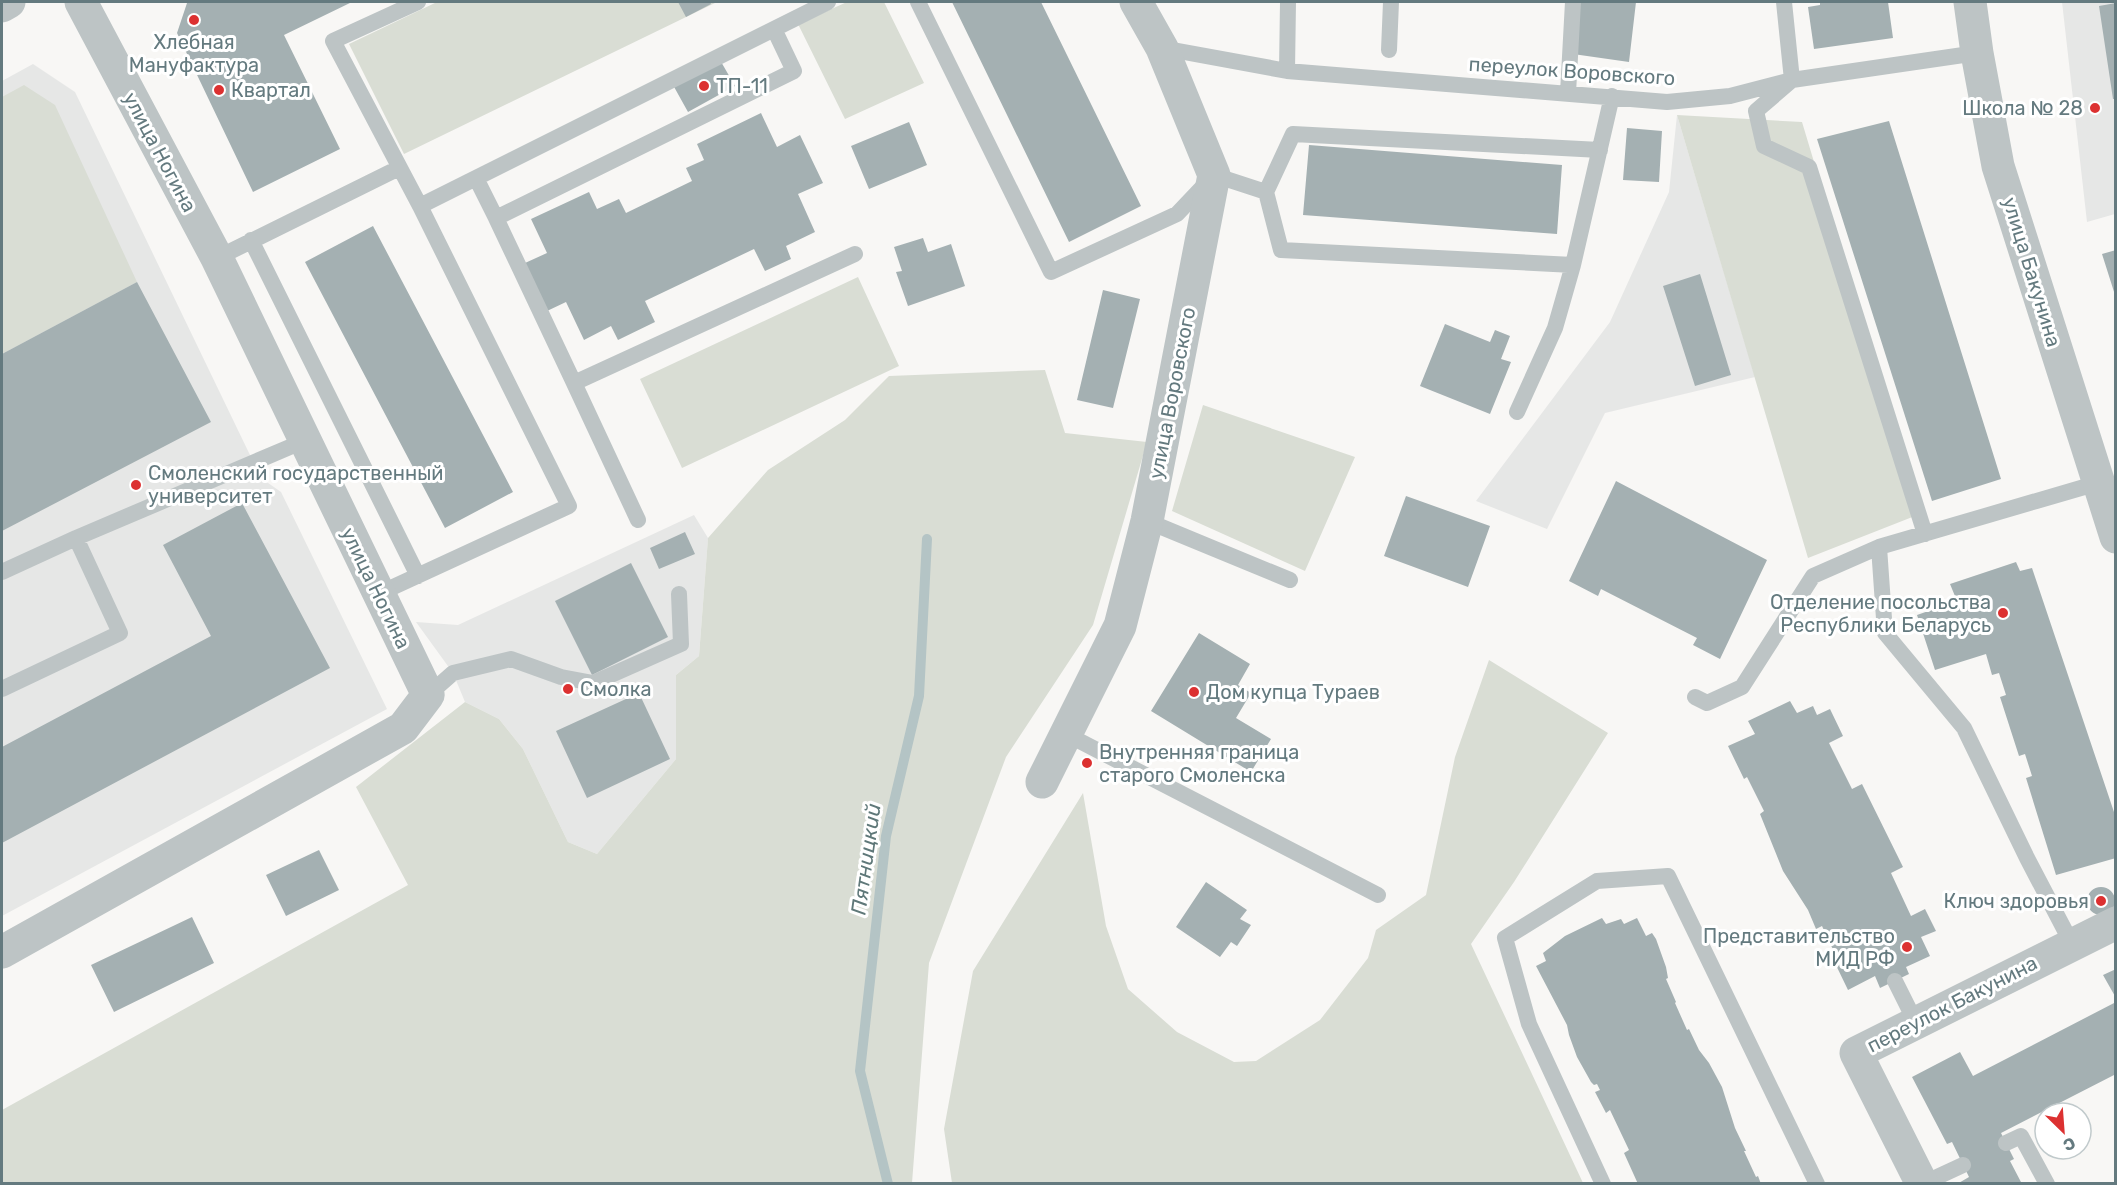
<svg xmlns="http://www.w3.org/2000/svg" width="2117" height="1185" viewBox="0 0 2117 1185" font-family="Rubik,sans-serif">
<style>
.built{fill:#e6e7e6}
.green{fill:#d9ddd4}
.lines{fill:none;stroke-linecap:round;stroke-linejoin:round}
.stream{stroke:#b4c4c5;stroke-width:10}
.building{fill:#a4b0b2}
.service{stroke:#bdc4c5;stroke-width:16}
.minor{stroke:#bdc4c5;stroke-width:33}
.poi-dot{fill:#dc3131;stroke:#fff;stroke-width:2}
.labels{text-anchor:middle;stroke-width:6;stroke-linejoin:round;paint-order:stroke}
.poi-label{font-size:20px;fill:#647a7f;stroke:#fff;text-anchor:start}
.street-label{font-size:20px;fill:#647a7f;stroke:#fff}
.water-label{font-size:21px;font-style:italic;fill:#5f7879;stroke:#fff}
</style>
<rect width="100%" height="100%" fill="#f8f7f5"/>
<!-- built -->
<path class="built" d="M 2062,2 L 2115,2 L 2115,214 L 2087,222 Z
M 33,64 L 75,92 L 261,478 L 281,492 L 387,709 L 2,916 L 2,81 Z
M 1677,115 L 1755,377 L 1605,413 L 1547,529 L 1476,501 L 1610,322 L 1669,192 Z
M 694,515 L 708,538 L 699,656 L 676,675 L 676,759 L 597,854 L 568,842 L 523,749 L 499,719 L 465,702 L 453,673 L 416,622 L 458,625 Z"/>
<!-- green -->
<path class="green" d="M 437,2 L 717,2 L 404,154 L 349,44 Z
M 847,2 L 884,2 L 924,83 L 845,119 L 798,24 Z
M 24,85 L 55,105 L 137,282 L 2,354 L 2,97 Z
M 1677,115 L 1802,122 L 1920,514 L 1808,558 Z
M 858,277 L 899,366 L 682,468 L 640,379 Z
M 1045,370 L 1065,433 L 1147,442 L 1093,625 L 1006,757 L 929,963 L 912,1183 L 2,1183 L 2,1110 L 408,885 L 356,787 L 465,702 L 499,719 L 523,749 L 568,842 L 597,854 L 676,759 L 676,675 L 699,656 L 708,538 L 768,470 L 845,420 L 889,376 Z
M 1203,405 L 1355,457 L 1305,571 L 1172,511 Z
M 1489,660 L 1608,733 L 1514,882 L 1471,944 L 1583,1183 L 952,1183 L 944,1129 L 973,971 L 1083,793 L 1106,926 L 1128,989 L 1177,1032 L 1234,1062 L 1256,1061 L 1320,1020 L 1368,958 L 1376,930 L 1426,895 L 1455,757 Z"/>
<g class="lines">
<!-- stream -->
<path class="stream" d="M 888,1184 L 860,1071 L 886,836 L 919,696 L 927,539"/>
</g>
<!-- building -->
<path class="building" d="M 190,2 L 352,2 L 284,35 L 340,149 L 253,192 L 177,33 L 187,3 Z
M 678,2 L 710,2 L 711,4 L 686,17 Z
M 952,2 L 1041,2 L 1141,206 L 1069,242 Z
M 1579,2 L 1636,2 L 1629,62 L 1573,54 Z
M 1820,2 L 1888,2 L 1893,38 L 1814,49 L 1808,7 L 1820,5 Z
M 2116,3 L 2116,99 L 2113,99 L 2099,6 Z
M 720,60 L 735,86 L 688,112 L 673,85 Z
M 761,113 L 777,147 L 800,135 L 823,183 L 798,194 L 815,232 L 786,246 L 791,259 L 765,271 L 754,249 L 645,301 L 655,322 L 618,340 L 611,326 L 584,340 L 566,302 L 547,311 L 525,263 L 547,253 L 531,219 L 589,192 L 597,209 L 619,199 L 626,213 L 692,181 L 686,168 L 704,160 L 697,144 Z
M 1889,121 L 2001,479 L 1932,501 L 1817,139 Z
M 909,122 L 927,165 L 869,189 L 851,146 Z
M 1627,128 L 1662,131 L 1659,182 L 1623,180 Z
M 1309,145 L 1562,165 L 1557,234 L 1303,215 Z
M 373,226 L 513,492 L 445,528 L 305,262 Z
M 923,238 L 928,252 L 951,244 L 965,286 L 908,306 L 896,272 L 902,271 L 894,247 Z
M 2116,250 L 2116,295 L 2115,295 L 2102,254 Z
M 1700,274 L 1731,375 L 1695,386 L 1663,286 Z
M 137,282 L 211,422 L 2,531 L 2,354 Z
M 1103,290 L 1140,299 L 1113,408 L 1077,400 Z
M 1445,324 L 1490,342 L 1495,330 L 1510,336 L 1501,359 L 1511,362 L 1490,414 L 1420,386 Z
M 1616,481 L 1767,560 L 1720,659 L 1693,645 L 1697,638 L 1601,589 L 1598,596 L 1569,581 Z
M 1406,496 L 1490,526 L 1468,587 L 1384,556 Z
M 242,503 L 330,668 L 2,843 L 2,747 L 211,636 L 163,545 Z
M 685,532 L 695,554 L 659,569 L 650,548 Z
M 2016,562 L 2020,571 L 2032,568 L 2116,818 L 2116,858 L 2056,875 L 2026,778 L 2032,776 L 2025,754 L 2019,756 L 2000,697 L 2006,695 L 1999,673 L 1992,675 L 1986,654 L 1935,670 L 1917,615 L 1957,601 L 1950,584 Z
M 631,563 L 668,637 L 592,675 L 555,601 Z
M 1199,633 L 1250,664 L 1238,685 L 1251,693 L 1236,718 L 1271,739 L 1251,772 L 1151,711 Z
M 639,693 L 670,759 L 587,798 L 556,731 Z
M 1790,701 L 1797,713 L 1813,706 L 1817,715 L 1830,709 L 1843,736 L 1829,743 L 1852,789 L 1862,784 L 1903,867 L 1891,873 L 1911,916 L 1925,909 L 1936,931 L 1921,937 L 1930,956 L 1906,967 L 1909,974 L 1880,988 L 1875,976 L 1848,990 L 1833,959 L 1836,956 L 1822,926 L 1816,929 L 1808,910 L 1783,871 L 1760,814 L 1764,811 L 1747,777 L 1744,779 L 1728,746 L 1755,734 L 1748,721 Z
M 319,850 L 339,890 L 286,916 L 266,875 Z
M 1206,882 L 1247,910 L 1240,919 L 1251,925 L 1237,946 L 1231,942 L 1220,957 L 1176,927 Z
M2087 901a14 14 0 1 1 28 0a14 14 0 1 1-28 0Z
M 192,917 L 214,963 L 114,1012 L 91,965 Z
M 1602,918 L 1606,924 L 1621,919 L 1624,924 L 1637,918 L 1646,936 L 1652,933 L 1656,939 L 1666,967 L 1668,978 L 1666,979 L 1676,1002 L 1675,1003 L 1687,1030 L 1689,1029 L 1699,1050 L 1709,1063 L 1722,1087 L 1735,1128 L 1746,1151 L 1744,1151 L 1756,1177 L 1758,1176 L 1761,1184 L 1638,1184 L 1624,1153 L 1629,1150 L 1610,1110 L 1606,1113 L 1595,1092 L 1600,1090 L 1597,1084 L 1594,1085 L 1591,1082 L 1577,1057 L 1569,1035 L 1567,1025 L 1536,966 L 1546,961 L 1543,953 L 1565,936 Z
M 2116,969 L 2116,998 L 2103,975 Z
M 2116,1002 L 2116,1074 L 2001,1133 L 2014,1159 L 2010,1161 L 2022,1184 L 1957,1184 L 1969,1177 L 1952,1142 L 1947,1144 L 1912,1077 L 1960,1052 L 1973,1076 Z"/>
<g class="lines">
<!-- service -->
<path class="service" d="M 418,2 L 333,41 L 420,206 L 828,2
M 918,2 L 1051,272 L 1177,214 L 1214,175 L 1266,192 L 1281,250 L 1573,265 L 1612,96
M 1784,2 L 1792,80 L 1756,111 L 1764,146 L 1809,167 L 1925,534
M 1162,48 L 1287,71 L 1667,102 L 1730,96 L 1792,80 L 1977,53
M 1389,50 L 1391,2
M 1287,71 L 1288,2
M 1568,93 L 1573,2
M 476,178 L 496,218 L 794,71 L 774,29
M 1266,192 L 1293,134 L 1600,150
M 496,218 L 574,383 L 855,254
M 251,240 L 418,576
M 217,258 L 399,168
M 574,383 L 638,520
M 1517,412 L 1555,328 L 1573,265
M 1147,521 L 1290,580
M 76,538 L 304,441
M 2,572 L 76,538 L 120,633 L 2,689
M 378,594 L 569,506 L 420,206
M 428,695 L 453,673 L 511,659 L 561,677 L 593,683 L 681,644 L 679,594
M 1695,697 L 1707,703 L 1742,687 L 1813,576 L 1879,547
M 1066,734 L 1378,895
M 2072,944 L 2027,858 L 1964,728 L 1885,633 L 1879,547 L 2098,483
M 1895,981 L 1916,1023
M 2006,1143 L 2021,1136 L 2047,1184
M 1603,1184 L 1529,1024 L 1505,938 L 1597,881 L 1668,876 L 1817,1184
M 1922,1184 L 1963,1165"/>
<!-- minor -->
<path class="minor" d="M 1970,2 L 1977,53 L 1998,166 L 2116,537
M 2,6 L 9,2
M 1042,782 L 1120,626 L 1147,521 L 1214,175 L 1162,48 L 1136,2
M 2,952 L 403,728 L 428,695 L 217,258 L 81,2
M 1922,1184 L 1856,1053 L 2116,923"/>
</g>
<!-- markers -->
<g class="poi-dot">
<circle cx="194" cy="20" r="6"/>
<circle cx="704" cy="86" r="6"/>
<circle cx="219" cy="90" r="6"/>
<circle cx="2095" cy="108" r="6"/>
<circle cx="136" cy="485" r="6"/>
<circle cx="2003" cy="613" r="6"/>
<circle cx="568" cy="689" r="6"/>
<circle cx="1194" cy="692" r="6"/>
<circle cx="1087" cy="763" r="6"/>
<circle cx="2101" cy="901" r="6"/>
<circle cx="1907" cy="947" r="6"/>
</g>
<g class="labels">
<!-- poi labels -->
<g class="poi-label">
<text x="194" y="49" text-anchor="middle">Хлебная<tspan x="194" dy="23">Мануфактура</tspan></text>
<text x="716" y="93">ТП-11</text>
<text x="231" y="97">Квартал</text>
<text x="2083" y="115" text-anchor="end">Школа № 28</text>
<text x="148" y="480">Смоленский государственный<tspan x="148" dy="23">университет</tspan></text>
<text x="1991" y="609" text-anchor="end">Отделение посольства<tspan x="1991" dy="23">Республики Беларусь</tspan></text>
<text x="580" y="696">Смолка</text>
<text x="1206" y="699">Дом купца Тураев</text>
<text x="1099" y="759">Внутренняя граница<tspan x="1099" dy="23">старого Смоленска</tspan></text>
<text x="2089" y="908" text-anchor="end">Ключ здоровья</text>
<text x="1895" y="943" text-anchor="end">Представительство<tspan x="1895" dy="23">МИД РФ</tspan></text>
</g>
<!-- street labels -->
<g class="street-label">
<text transform="translate(1572 71) rotate(4)" y="7">переулок Воровского</text>
<text transform="translate(160 152) rotate(62)" y="7">улица Ногина</text>
<text transform="translate(2032 272) rotate(73)" y="7">улица Бакунина</text>
<text transform="translate(1172 393) rotate(-79)" y="7">улица Воровского</text>
<text transform="translate(376 588) rotate(64)" y="7">улица Ногина</text>
<text transform="translate(1952 1004) rotate(-27)" y="7">переулок Бакунина</text>
</g>
<!-- water labels -->
<g class="water-label">
<text transform="translate(866 859) rotate(-82)" y="7">Пятницкий</text>
</g>
</g>
<!-- border -->
<rect width="2117" height="1185" fill="none" stroke="#647a7f" stroke-width="6"/>
<!-- north arrow -->
<g transform="translate(2063 1131) rotate(155)"><circle r="28" fill="#ffffff" stroke="#c1cacc" stroke-width="1.5"/>
<path d="M0-4.5L10 22L0 15L-10 22Z" fill="#dc3131"/>
<text y="-9" font-size="16" font-weight="bold" text-anchor="middle" fill="#647a7f">С</text>
</g>
</svg>
